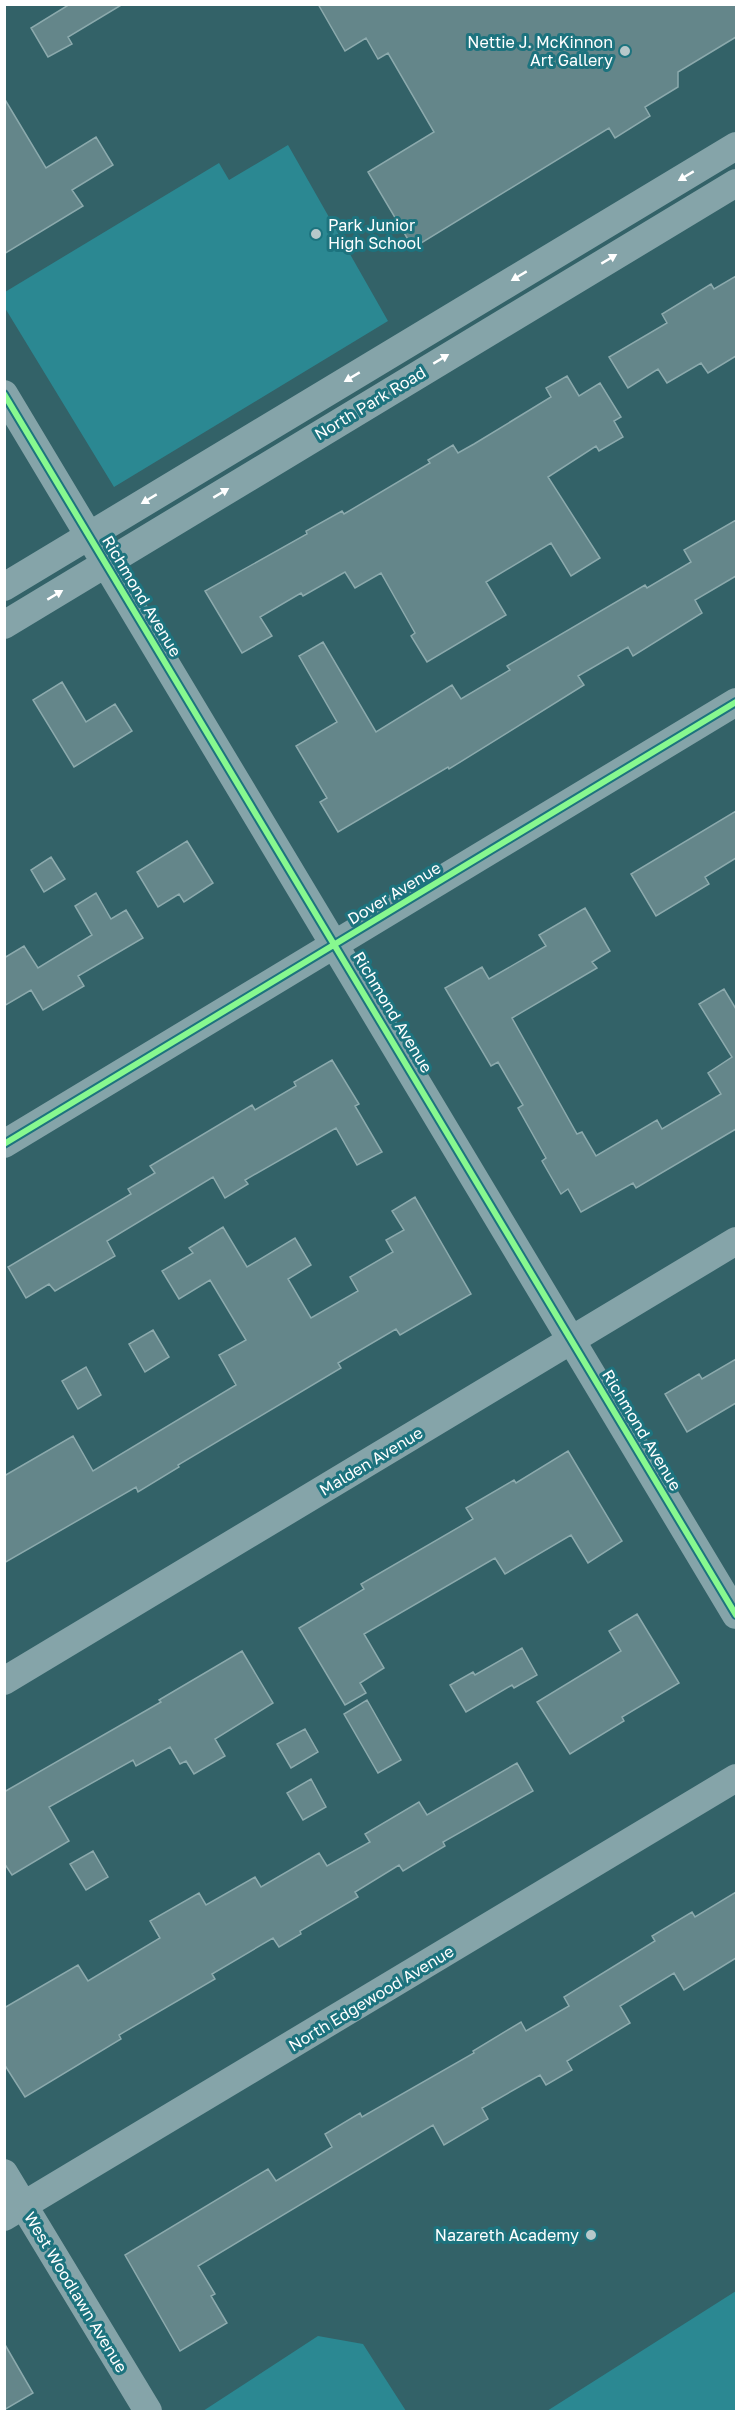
<svg xmlns="http://www.w3.org/2000/svg" width="741" height="2416" viewBox="0 0 741 2416" font-family="'Golos Text',sans-serif">
<style>
.green{fill:#2b8892}
.building{fill:#64868a;stroke:#8caaad;stroke-width:1.5}
.lines{fill:none;stroke-linecap:round;stroke-linejoin:round}
.street{stroke:#85a4a9;stroke-width:28}
.cycleway-casing{stroke:#1d737e;stroke-width:10}
.cycleway{stroke:#87f88f;stroke-width:6}
.oneway{fill:#fff}
.poi-dot{fill:#b8c8ca;stroke:#1d737e;stroke-width:2}
.labels{text-anchor:middle;stroke-width:6;stroke-linejoin:round;paint-order:stroke}
.poi-label{font-size:16px;fill:#fff;stroke:#1d737e;text-anchor:end}
.street-label{font-size:16px;fill:#fff;stroke:#1d737e}
</style>
<rect width="100%" height="100%" fill="#336268"/>
<!-- green -->
<path class="green" d="M 288,145 L 388,321 L 114,487 L 5,308 L 5,292 L 219,163 L 229,180 Z
M 736,2291 L 736,2411 L 547,2411 Z
M 318,2336 L 363,2344 L 406,2411 L 203,2411 Z"/>
<!-- building -->
<path class="building" d="M 70,4 L 123,4 L 68,37 L 72,44 L 48,57 L 31,28 Z
M 318,4 L 736,4 L 736,37 L 678,72 L 678,87 L 645,107 L 650,116 L 615,138 L 609,128 L 413,248 L 368,172 L 434,132 L 388,53 L 378,59 L 366,38 L 345,51 Z
M 4,98 L 46,168 L 96,137 L 113,165 L 72,190 L 83,206 L 4,254 Z
M 736,276 L 736,356 L 708,373 L 701,363 L 667,383 L 658,369 L 628,388 L 609,357 L 667,323 L 662,314 L 711,284 L 714,289 Z
M 567,376 L 579,396 L 600,383 L 621,417 L 614,421 L 623,437 L 599,451 L 596,446 L 548,477 L 600,558 L 571,576 L 551,543 L 486,582 L 506,615 L 427,662 L 411,636 L 415,633 L 381,573 L 355,588 L 345,572 L 303,596 L 301,593 L 260,617 L 272,636 L 242,653 L 205,591 L 307,534 L 306,531 L 342,511 L 344,514 L 430,463 L 428,460 L 453,445 L 458,453 L 474,444 L 551,397 L 546,388 Z
M 736,520 L 736,576 L 695,600 L 702,613 L 633,656 L 628,647 L 578,676 L 584,685 L 449,769 L 448,767 L 338,832 L 320,802 L 327,798 L 296,746 L 337,722 L 299,656 L 323,642 L 376,732 L 452,685 L 461,699 L 510,670 L 507,666 L 645,585 L 647,588 L 691,562 L 684,550 Z
M 62,682 L 86,722 L 115,704 L 132,731 L 74,767 L 33,700 Z
M 736,811 L 736,858 L 705,877 L 709,884 L 656,916 L 631,874 Z
M 187,841 L 213,883 L 184,902 L 179,894 L 158,907 L 137,872 Z
M 51,857 L 65,879 L 44,892 L 31,870 Z
M 96,893 L 111,919 L 126,910 L 143,938 L 78,976 L 84,986 L 43,1010 L 31,990 L 4,1006 L 4,958 L 24,946 L 38,968 L 92,935 L 75,906 Z
M 585,908 L 610,951 L 592,962 L 597,968 L 512,1018 L 577,1134 L 582,1132 L 596,1156 L 657,1120 L 662,1129 L 721,1094 L 708,1073 L 732,1057 L 699,1004 L 724,989 L 736,1009 L 736,1129 L 636,1188 L 633,1183 L 581,1212 L 568,1189 L 561,1194 L 542,1161 L 546,1158 L 518,1108 L 523,1105 L 498,1062 L 491,1066 L 445,988 L 482,967 L 489,979 L 546,946 L 539,935 Z
M 332,1060 L 359,1104 L 355,1106 L 382,1152 L 357,1165 L 336,1128 L 245,1180 L 248,1184 L 225,1198 L 213,1177 L 107,1241 L 115,1256 L 55,1291 L 49,1284 L 26,1298 L 8,1267 L 131,1194 L 128,1189 L 155,1173 L 150,1166 L 252,1105 L 255,1110 L 296,1086 L 294,1082 Z
M 415,1197 L 471,1294 L 400,1335 L 396,1329 L 338,1363 L 341,1368 L 178,1465 L 179,1467 L 138,1492 L 136,1487 L 4,1563 L 4,1476 L 73,1436 L 93,1471 L 236,1385 L 219,1355 L 246,1340 L 210,1280 L 179,1299 L 162,1271 L 193,1253 L 189,1248 L 223,1227 L 247,1267 L 295,1238 L 311,1265 L 288,1279 L 311,1318 L 358,1291 L 350,1277 L 393,1252 L 386,1240 L 404,1230 L 392,1211 Z
M 153,1330 L 169,1357 L 145,1372 L 129,1344 Z
M 736,1359 L 736,1403 L 687,1432 L 665,1394 L 699,1374 L 702,1379 Z
M 86,1367 L 101,1395 L 78,1409 L 62,1381 Z
M 568,1451 L 622,1541 L 588,1563 L 571,1535 L 505,1574 L 495,1558 L 364,1634 L 384,1668 L 360,1683 L 366,1693 L 345,1705 L 299,1628 L 364,1589 L 361,1584 L 473,1519 L 466,1508 L 514,1480 L 516,1483 Z
M 637,1614 L 679,1683 L 622,1717 L 624,1721 L 570,1754 L 537,1702 L 621,1651 L 609,1631 Z
M 522,1648 L 537,1675 L 514,1688 L 512,1685 L 466,1712 L 450,1685 L 473,1672 L 475,1675 Z
M 242,1651 L 273,1703 L 215,1739 L 225,1756 L 194,1774 L 186,1761 L 180,1764 L 170,1747 L 136,1766 L 133,1760 L 49,1807 L 69,1841 L 12,1875 L 4,1863 L 4,1792 L 161,1702 L 159,1700 Z
M 367,1700 L 401,1760 L 378,1773 L 344,1714 Z
M 305,1729 L 318,1752 L 291,1768 L 277,1744 Z
M 517,1763 L 533,1791 L 443,1842 L 445,1846 L 403,1871 L 399,1865 L 355,1892 L 358,1897 L 300,1931 L 301,1934 L 279,1947 L 273,1938 L 212,1974 L 215,1979 L 119,2035 L 121,2039 L 25,2097 L 4,2064 L 4,2008 L 78,1965 L 88,1981 L 160,1938 L 150,1921 L 199,1893 L 206,1905 L 255,1877 L 261,1887 L 319,1853 L 327,1866 L 370,1842 L 365,1834 L 419,1802 L 427,1815 Z
M 311,1779 L 326,1807 L 303,1820 L 287,1793 Z
M 93,1851 L 108,1877 L 86,1890 L 70,1864 Z
M 736,1892 L 736,1958 L 684,1990 L 674,1973 L 620,2006 L 630,2023 L 567,2061 L 572,2070 L 546,2085 L 540,2075 L 482,2108 L 488,2119 L 444,2145 L 433,2125 L 198,2266 L 215,2294 L 211,2296 L 227,2323 L 180,2351 L 125,2255 L 268,2169 L 276,2181 L 332,2147 L 325,2134 L 360,2113 L 362,2117 L 474,2053 L 473,2051 L 521,2022 L 526,2031 L 569,2006 L 564,1997 L 655,1941 L 652,1936 L 692,1912 L 695,1917 Z
M 4,2343 L 33,2393 L 4,2410 Z"/>
<g class="lines">
<!-- street -->
<path class="street" d="M 4,394 L 736,1615
M 4,587 L 736,146
M 4,625 L 736,183
M 4,1144 L 736,702
M 4,1681 L 736,1241
M 4,2173 L 148,2411
M 4,2217 L 736,1778"/>
<!-- cycleway casing -->
<g class="cycleway-casing">
<path id="cycleway" d="M 4,394 L 736,1615
M 4,1144 L 736,702"/>
</g>
<!-- cycleway -->
<use href="#cycleway" class="cycleway"/>
</g>
<!-- one-way arrows -->
<defs><path id="oneway-solid" d="M-6-.8H1V-3.2L6.5 0L1 3.2V.8H-6Z" transform="scale(1.5)"/></defs>
<g class="oneway">
<use href="#oneway-solid" transform="translate(686 176) rotate(149)"/>
<use href="#oneway-solid" transform="translate(609 259) rotate(-31)"/>
<use href="#oneway-solid" transform="translate(519 276) rotate(149)"/>
<use href="#oneway-solid" transform="translate(441 359) rotate(-31)"/>
<use href="#oneway-solid" transform="translate(352 377) rotate(149)"/>
<use href="#oneway-solid" transform="translate(221 493) rotate(-31)"/>
<use href="#oneway-solid" transform="translate(149 499) rotate(149)"/>
<use href="#oneway-solid" transform="translate(55 595) rotate(-31)"/>
</g>
<!-- markers -->
<g class="poi-dot">
<circle cx="625" cy="51" r="6"/>
<circle cx="316" cy="234" r="6"/>
<circle cx="591" cy="2235" r="6"/>
</g>
<g class="labels">
<!-- poi labels -->
<g class="poi-label">
<text x="613" y="48">Nettie J. McKinnon<tspan x="613" dy="18">Art Gallery</tspan></text>
<text x="328" y="231" text-anchor="start">Park Junior<tspan x="328" dy="18">High School</tspan></text>
<text x="579" y="2241">Nazareth Academy</text>
</g>
<!-- street labels -->
<g class="street-label">
<text transform="translate(370 403) rotate(-31)" y="6">North Park Road</text>
<text transform="translate(142 596) rotate(59)" y="6">Richmond Avenue</text>
<text transform="translate(394 893) rotate(-31)" y="6">Dover Avenue</text>
<text transform="translate(393 1012) rotate(59)" y="6">Richmond Avenue</text>
<text transform="translate(642 1430) rotate(59)" y="6">Richmond Avenue</text>
<text transform="translate(371 1461) rotate(-31)" y="6">Malden Avenue</text>
<text transform="translate(371 1998) rotate(-31)" y="6">North Edgewood Avenue</text>
<text transform="translate(76 2292) rotate(59)" y="6">West Woodlawn Avenue</text>
</g>
</g>
<!-- border -->
<rect width="741" height="2416" fill="none" stroke="#ffffff" stroke-width="12"/>
</svg>
